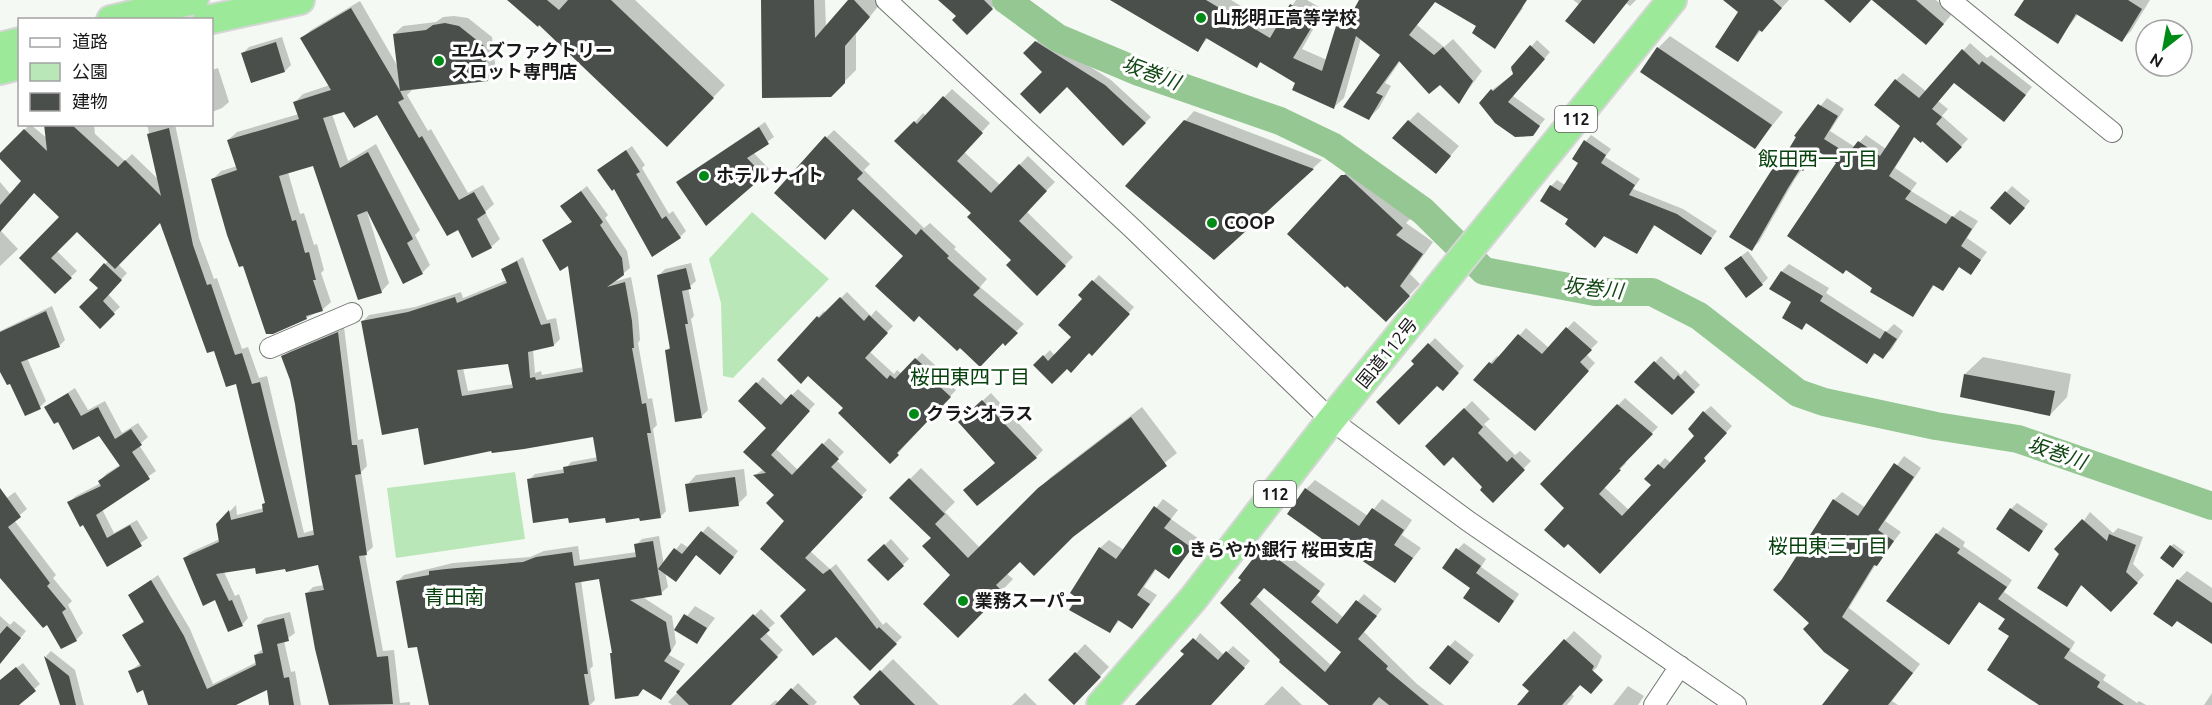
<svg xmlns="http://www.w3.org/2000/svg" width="2212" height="705" viewBox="0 0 2212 705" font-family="Ubuntu,'Noto Sans JP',sans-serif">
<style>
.green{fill:#bae7b8}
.shadow{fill:#0003;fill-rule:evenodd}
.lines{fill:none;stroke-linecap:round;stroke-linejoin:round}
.river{stroke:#94c792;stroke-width:28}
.building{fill:#4b4f4b;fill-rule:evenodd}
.minor-casing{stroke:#727672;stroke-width:22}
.highway-casing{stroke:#d5d6d5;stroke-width:32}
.minor{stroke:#fff;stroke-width:20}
.highway{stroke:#9ce99a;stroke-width:28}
.poi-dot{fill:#008b17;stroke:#fff;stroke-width:2}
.labels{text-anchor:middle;stroke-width:6;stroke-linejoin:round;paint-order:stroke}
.shield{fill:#fff;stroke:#5d5e5d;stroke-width:1.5}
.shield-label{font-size:16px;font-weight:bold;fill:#181918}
.poi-label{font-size:18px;font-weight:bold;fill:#181918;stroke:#fff;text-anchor:start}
.street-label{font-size:18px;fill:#181918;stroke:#fff}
.water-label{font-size:20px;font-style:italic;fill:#124714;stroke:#fff}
.neighbourhood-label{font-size:20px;fill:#07410c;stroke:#fff}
</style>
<rect width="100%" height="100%" fill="#f4f9f3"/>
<!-- green -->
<path class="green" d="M 752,212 L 829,279 L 733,378 L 723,376 L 721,303 L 709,259 Z
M 515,472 L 525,539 L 396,558 L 387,488 Z"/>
<!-- shadow -->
<path class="shadow" d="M 509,0 L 635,0 L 725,85 L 679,133 Z
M 763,0 L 825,0 L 826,28 L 850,0 L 876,0 L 880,4 L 856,34 L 856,70 L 830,96 Z
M 940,0 L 1000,0 L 967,33 L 958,16 Z
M 1113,0 L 1231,0 L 1278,28 L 1296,0 L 1307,0 L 1324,10 L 1302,49 L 1327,60 L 1337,27 L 1347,18 L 1350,19 L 1361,0 L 1517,0 L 1515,3 L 1523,8 L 1495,47 L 1479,26 L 1436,1 L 1417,25 L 1444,47 L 1453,39 L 1482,71 L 1459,102 L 1440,83 L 1401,60 L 1385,83 L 1391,86 L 1379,108 L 1369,118 L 1382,55 L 1361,38 L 1344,98 L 1334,107 L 1262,61 L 1256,66 L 1208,38 L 1197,50 Z
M 1573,0 L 1636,0 L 1630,6 L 1626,3 L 1580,5 Z
M 1736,0 L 1789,0 L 1761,30 L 1737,61 L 1740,12 Z
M 1883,0 L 1936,0 L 1952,14 L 1935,34 Z
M 2026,0 L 2150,0 L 2131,31 L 2122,40 L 2079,13 L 2057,42 Z
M 360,1 L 398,67 L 394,34 L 403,26 L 436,22 L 443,17 L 454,16 L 468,18 L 492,37 L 496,71 L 488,80 L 412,90 L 407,95 L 428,131 L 431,129 L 468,193 L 483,185 L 494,204 L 485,212 L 500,239 L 491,247 L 458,228 L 378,113 L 345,110 L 332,114 L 348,161 L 376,144 L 420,230 L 415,235 L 430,265 L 422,273 L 366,208 L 389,283 L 381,292 L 314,165 L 288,172 L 300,214 L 304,213 L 314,245 L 317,244 L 324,270 L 321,273 L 331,302 L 322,310 L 306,318 L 213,179 L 221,171 L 237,166 L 228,140 L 237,132 L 299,114 L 295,102 L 303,94 L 330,85 L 302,38 L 311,30 Z
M 1042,36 L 1111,80 L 1151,117 L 1123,144 L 1067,85 L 1044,72 L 1025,53 Z
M 1670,36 L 1783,112 L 1755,147 L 1658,48 Z
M 282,37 L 291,65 L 285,71 L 252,81 L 243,53 L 249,47 Z
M 1537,40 L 1550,52 L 1513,96 L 1545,119 L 1532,135 L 1492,90 L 1515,73 L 1510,70 Z
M 1970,43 L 1987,58 L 1991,55 L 2032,87 L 2011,113 L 1955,81 L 1938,101 L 1948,109 L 1942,116 L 1968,139 L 1954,154 L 1915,136 L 1895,168 L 1917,183 L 1911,191 L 1953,217 L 1960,210 L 1978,221 L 1967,238 L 1987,252 L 1971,273 L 1960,266 L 1942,289 L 1935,284 L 1913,315 L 1874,288 L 1839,163 L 1817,149 L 1795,179 L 1759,242 L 1752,249 L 1731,237 L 1779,161 L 1798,137 L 1796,136 L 1827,98 L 1844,109 L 1830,131 L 1855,147 L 1866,135 L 1886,149 L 1902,125 L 1896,80 L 1903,73 L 1927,92 Z
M 218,68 L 229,102 L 222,108 L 212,112 L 212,70 Z
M 952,89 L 990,123 L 964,152 L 1000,185 L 1028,156 L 1055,182 L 1026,211 L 1073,257 L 1037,294 L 1014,259 L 973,213 L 915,122 L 923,113 L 926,116 Z
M 1194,111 L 1322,160 L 1214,258 L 1185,121 Z
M 1418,112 L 1459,146 L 1436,172 L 1409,121 Z
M 765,122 L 774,137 L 753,152 L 769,169 L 706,224 L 678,182 Z
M 30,124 L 48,139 L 46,124 L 94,124 L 95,134 L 125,161 L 132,154 L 160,181 L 147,124 L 175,124 L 199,238 L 214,279 L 217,278 L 242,349 L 248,347 L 259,378 L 267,376 L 304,533 L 314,530 L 292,379 L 283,357 L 290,350 L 344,327 L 358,440 L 363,439 L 367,466 L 361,472 L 373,547 L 365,554 L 383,651 L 394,650 L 400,703 L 410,702 L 410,705 L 330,705 L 306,594 L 313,587 L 324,585 L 320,563 L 286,567 L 256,566 L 224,572 L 235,596 L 239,594 L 248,618 L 242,625 L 184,559 L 191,552 L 220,539 L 218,524 L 236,505 L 237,515 L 264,508 L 266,502 L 237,382 L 215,349 L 161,220 L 118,264 L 127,273 L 108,294 L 120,307 L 100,326 L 100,288 L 91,279 L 109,260 L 77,230 L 56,250 L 77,271 L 55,292 L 21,258 L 61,217 L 35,192 L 0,230 L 18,249 L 0,266 L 0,182 L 11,195 L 23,181 L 0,156 Z
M 834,130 L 870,164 L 864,170 L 924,228 L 930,223 L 956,247 L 954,249 L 987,279 L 980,287 L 1024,324 L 980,365 L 919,314 L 905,256 L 826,138 Z
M 1591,135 L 1611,149 L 1605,157 L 1640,179 L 1633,189 L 1683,209 L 1717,231 L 1701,253 L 1656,224 L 1636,253 L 1570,219 L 1551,186 L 1557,180 L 1565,185 L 1580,162 L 1586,141 Z
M 632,146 L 645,165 L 642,168 L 669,214 L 673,211 L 686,231 L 680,237 L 614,187 L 599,170 Z
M 1355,163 L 1413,216 L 1406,223 L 1433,242 L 1410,274 L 1420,284 L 1386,320 L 1289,234 Z
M 587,186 L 608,215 L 605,218 L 627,251 L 630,268 L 613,282 L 631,277 L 638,314 L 640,340 L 638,343 L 648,399 L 652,398 L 657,425 L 653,429 L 666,511 L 660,517 L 569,516 L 529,480 L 535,474 L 565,469 L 571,462 L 598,457 L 594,435 L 492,449 L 419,427 L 363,321 L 369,315 L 415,307 L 461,292 L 463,298 L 507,280 L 502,269 L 523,257 L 547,320 L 556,318 L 560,339 L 554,345 L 533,349 L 535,373 L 541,371 L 542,375 L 584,367 L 569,264 L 544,241 L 573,221 L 562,206 ZM 509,362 L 514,384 L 468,391 L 463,368 Z
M 2012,186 L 2030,201 L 2016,218 L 1992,208 Z
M 1748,251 L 1768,278 L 1762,284 L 1732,263 Z
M 691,263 L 696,281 L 688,288 L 694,316 L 691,319 L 708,410 L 702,416 L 667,350 L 671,346 L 659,275 L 665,269 Z
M 1789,264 L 1829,288 L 1826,293 L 1886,332 L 1894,324 L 1903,331 L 1891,350 L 1883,357 L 1876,353 L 1867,362 L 1808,322 L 1802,328 L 1782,271 Z
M 1099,275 L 1134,307 L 1098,348 L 1067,367 L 1035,365 L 1050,350 L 1055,356 L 1073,337 L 1084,299 L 1080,295 Z
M 847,292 L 871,316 L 876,310 L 893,326 L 869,351 L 894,374 L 897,370 L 902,374 L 922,353 L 936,366 L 933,369 L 956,390 L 890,462 L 845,408 L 808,374 L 779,360 L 818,317 L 824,311 L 826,313 Z
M 52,306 L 65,340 L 59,346 L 27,358 L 46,401 L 40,407 L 0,369 L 0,331 Z
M 1574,321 L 1598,342 L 1586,354 L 1595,363 L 1542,422 L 1490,363 L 1497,356 L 1500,358 L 1526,328 L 1549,348 Z
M 1435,338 L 1464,366 L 1443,389 L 1413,361 Z
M 1661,356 L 1681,375 L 1685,370 L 1700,385 L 1672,413 L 1636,382 Z
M 1983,357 L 2071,374 L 2067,397 L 2050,415 L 1965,374 Z
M 763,377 L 787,400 L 798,389 L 815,404 L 775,448 L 798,470 L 829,438 L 844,452 L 836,460 L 867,490 L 810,551 L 830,569 L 836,564 L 883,625 L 886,622 L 902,637 L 870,669 L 836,635 L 808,590 L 777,495 L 755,475 L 764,469 L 768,427 L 740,401 Z
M 75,388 L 88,410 L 105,401 L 122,433 L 138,423 L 148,437 L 139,445 L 156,471 L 102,509 L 114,533 L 137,520 L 148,538 L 107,565 L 69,502 L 76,496 L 101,483 L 100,481 L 106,474 L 120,465 L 100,434 L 58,420 L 46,407 Z
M 991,393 L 1043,450 L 1036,457 L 997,462 L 967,415 Z
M 1625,398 L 1658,427 L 1624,461 L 1626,463 L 1604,487 L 1629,510 L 1653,485 L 1659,465 L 1665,458 L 1671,463 L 1697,436 L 1704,412 L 1711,406 L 1732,426 L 1606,566 L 1566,508 L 1542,484 Z
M 1472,401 L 1490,419 L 1484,424 L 1515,455 L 1520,451 L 1531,461 L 1493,501 L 1485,487 L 1453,455 L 1427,446 Z
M 1142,407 L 1177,453 L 1072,536 L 1020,560 L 1006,573 L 1013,579 L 958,636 L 952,575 L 933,538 L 891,498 L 921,468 L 955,502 L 945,512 L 980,548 L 1051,477 Z
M 1904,456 L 1921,468 L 1885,521 L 1901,532 L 1876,564 L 1849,608 L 1920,664 L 1892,701 L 1898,705 L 1824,705 L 1851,670 L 1812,623 L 1834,500 L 1842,492 L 1866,508 Z
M 744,469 L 747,495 L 738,504 L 687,485 L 696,475 Z
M 1315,480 L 1368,516 L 1382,499 L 1412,520 L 1402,535 L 1421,548 L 1395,581 L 1339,543 L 1306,489 Z
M 15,492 L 27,509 L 14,520 L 56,575 L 53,578 L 72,601 L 68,605 L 83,633 L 76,640 L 47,622 L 0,578 L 0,503 Z
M 1163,499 L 1178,510 L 1171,519 L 1199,539 L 1169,577 L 1157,568 L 1144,587 L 1157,595 L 1140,619 L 1132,628 L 1120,620 L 1110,631 L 1079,598 L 1100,548 L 1109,540 L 1124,550 Z
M 2017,503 L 2048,524 L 2029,550 L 2011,509 Z
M 2090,512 L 2113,533 L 2118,528 L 2143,537 L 2133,564 L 2144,575 L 2119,603 L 2083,584 L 2066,605 L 2061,553 Z
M 708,526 L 738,551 L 726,567 L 697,554 L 676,580 L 665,572 L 668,587 L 661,593 L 641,596 L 672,616 L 676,643 L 669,655 L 685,664 L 661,698 L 644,688 L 637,695 L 613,652 L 600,578 L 581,580 L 593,666 L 590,669 L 595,700 L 590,705 L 431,705 L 429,686 L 398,581 L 404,575 L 453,563 L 530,557 L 544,551 L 578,546 L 580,560 L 637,552 L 636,545 L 642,539 L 659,536 L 664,565 L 681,543 L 689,548 Z
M 1943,527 L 1965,542 L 1963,546 L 2012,580 L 2004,592 L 2075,642 L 2070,651 L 2106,675 L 2103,680 L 2137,703 L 2139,701 L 2146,705 L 2042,705 L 2011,636 L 2007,619 L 1980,601 L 1949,643 L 1937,534 Z
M 891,539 L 909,559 L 888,579 L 869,560 Z
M 1270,541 L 1325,584 L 1317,595 L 1344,618 L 1364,594 L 1382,609 L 1364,632 L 1417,684 L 1444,705 L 1329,705 L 1222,603 L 1243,580 L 1240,578 ZM 1264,586 L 1343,652 L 1332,666 L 1256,596 Z
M 1464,543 L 1486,559 L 1481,567 L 1519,594 L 1505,615 L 1472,588 L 1458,549 Z
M 2174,544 L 2185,552 L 2176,564 L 2171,546 Z
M 2187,571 L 2212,588 L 2212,635 L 2178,580 Z
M 158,575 L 190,629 L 213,684 L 257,662 L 255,655 L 264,648 L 258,625 L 265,618 L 290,612 L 295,633 L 284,641 L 291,672 L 295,671 L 301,705 L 271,705 L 268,688 L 233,705 L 149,705 L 144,688 L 130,671 L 141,663 L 124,635 L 144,621 L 130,595 Z
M 695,606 L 715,618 L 697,642 L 677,629 Z
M 761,609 L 775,623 L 765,632 L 783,650 L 729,705 L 672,705 L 668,702 Z
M 0,616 L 10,625 L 14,621 L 26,631 L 10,651 L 0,654 Z
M 1574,631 L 1602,656 L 1597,667 L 1571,693 L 1574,696 L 1567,705 L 1530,705 L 1531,691 L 1524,685 Z
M 1200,633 L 1224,655 L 1233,646 L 1250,661 L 1210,705 L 1140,705 L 1186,654 Z
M 1455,640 L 1474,655 L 1456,677 L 1431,668 Z
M 1085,644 L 1109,667 L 1074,703 L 1050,680 Z
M 51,651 L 75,670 L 84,705 L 63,705 L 46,656 Z
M 893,659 L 939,705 L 862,705 L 855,697 Z
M 23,663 L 40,684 L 16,705 L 0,705 L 0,695 L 6,676 Z
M 798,683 L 817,702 L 814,705 L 770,705 L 776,700 L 779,703 Z
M 1282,686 L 1302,705 L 1264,705 Z
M 1628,686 L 1644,696 L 1638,705 L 1613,705 Z
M 1025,693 L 1037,705 L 1012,705 Z
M 2212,693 L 2212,705 L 2204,705 Z"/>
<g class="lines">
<!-- river -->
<path class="river" d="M 1006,0 L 1058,38 L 1139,72 L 1280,121 L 1332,146 L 1423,211 L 1484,271 L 1595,292 L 1652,292 L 1699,316 L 1798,393 L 1824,402 L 1936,426 L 2018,439 L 2212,506"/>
</g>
<!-- building -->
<path class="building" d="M 507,0 L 547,0 L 559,10 L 568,0 L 611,0 L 714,98 L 667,147 L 539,25 L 538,27 Z
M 761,0 L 814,0 L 815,38 L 848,0 L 854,0 L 870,17 L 845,46 L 845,83 L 831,97 L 762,98 Z
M 938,0 L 984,0 L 993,9 L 967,35 L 952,20 L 956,16 Z
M 1110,0 L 1206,0 L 1270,38 L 1290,4 L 1316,20 L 1293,58 L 1322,71 L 1336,26 L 1343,29 L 1359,0 L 1527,0 L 1495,49 L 1472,33 L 1476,26 L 1435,2 L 1409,35 L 1434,55 L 1443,47 L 1473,81 L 1459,104 L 1440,85 L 1429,94 L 1399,61 L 1376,93 L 1383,96 L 1369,120 L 1343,107 L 1380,55 L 1356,36 L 1334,109 L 1292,90 L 1295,83 L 1260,62 L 1257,68 L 1206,38 L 1198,52 Z
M 1582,0 L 1629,0 L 1594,44 L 1565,21 Z
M 1723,0 L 1773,0 L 1782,8 L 1762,32 L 1759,30 L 1738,62 L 1715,47 L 1738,12 Z
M 1824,0 L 1871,0 L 1850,23 Z
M 1872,0 L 1916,0 L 1944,24 L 1926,45 Z
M 2024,0 L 2128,0 L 2142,9 L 2122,42 L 2076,14 L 2058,44 L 2014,15 Z
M 351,8 L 400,91 L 393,34 L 426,30 L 433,25 L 445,23 L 459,26 L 484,46 L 488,81 L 400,91 L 404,99 L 398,102 L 419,138 L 422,136 L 459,200 L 474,192 L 486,213 L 477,219 L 492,248 L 472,258 L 458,230 L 447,236 L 377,115 L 354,128 L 344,112 L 323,118 L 340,168 L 368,152 L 413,239 L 407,243 L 423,274 L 403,284 L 367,211 L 357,215 L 382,293 L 358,300 L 313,166 L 279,176 L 292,221 L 296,220 L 305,253 L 309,252 L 316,280 L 313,280 L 323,311 L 306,316 L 307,319 L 273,334 L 266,334 L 243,266 L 239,267 L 227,235 L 211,179 L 237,170 L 227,140 L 299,119 L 293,102 L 331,90 L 300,38 Z
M 1035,41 L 1105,85 L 1146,123 L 1123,146 L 1067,87 L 1040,114 L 1020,94 L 1042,72 L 1023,53 Z
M 276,42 L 285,72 L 251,83 L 241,53 Z
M 1530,45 L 1545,59 L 1508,102 L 1540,126 L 1533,136 L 1515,137 L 1495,123 L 1479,103 L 1491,89 L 1493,91 L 1513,74 L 1511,67 Z
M 1657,47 L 1772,125 L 1755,149 L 1640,72 Z
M 1962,49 L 1979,65 L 1982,61 L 2026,95 L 2004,122 L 1954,83 L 1932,109 L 1942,117 L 1936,124 L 1962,147 L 1947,163 L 1922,141 L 1921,143 L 1914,137 L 1889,176 L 1911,191 L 1905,199 L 1946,224 L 1952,216 L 1972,229 L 1961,246 L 1981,260 L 1971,275 L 1959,267 L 1943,291 L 1933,285 L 1913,317 L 1870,292 L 1872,288 L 1846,270 L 1843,274 L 1787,236 L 1836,163 L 1816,150 L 1803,171 L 1800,169 L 1788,188 L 1752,251 L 1729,237 L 1778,160 L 1781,162 L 1796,137 L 1794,136 L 1818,104 L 1838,116 L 1824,139 L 1848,154 L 1858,141 L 1880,156 L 1900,126 L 1874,105 L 1895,79 L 1919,98 Z
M 943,96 L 983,133 L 957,161 L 991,193 L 1019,164 L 1047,191 L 1019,221 L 1066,266 L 1037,296 L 1006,265 L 1011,260 L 967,217 L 971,213 L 894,141 L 914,121 L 917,124 Z
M 1184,120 L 1314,169 L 1214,260 L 1125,186 Z
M 1408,120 L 1451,156 L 1436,174 L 1392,138 Z
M 44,124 L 71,124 L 118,167 L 125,160 L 161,196 L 147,134 L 169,128 L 193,245 L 207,285 L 211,284 L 235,355 L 242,353 L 252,384 L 260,382 L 298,538 L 314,535 L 295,404 L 290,380 L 281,356 L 338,332 L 352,445 L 357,445 L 361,474 L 355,475 L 367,555 L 359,556 L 377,657 L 388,656 L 393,704 L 329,705 L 315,649 L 305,593 L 324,590 L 318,565 L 286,572 L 285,569 L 256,574 L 255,568 L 216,574 L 229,601 L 232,600 L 243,626 L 228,632 L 215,600 L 203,606 L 183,558 L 219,542 L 216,524 L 229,510 L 231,520 L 263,512 L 262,504 L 265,503 L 236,384 L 226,387 L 214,351 L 207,353 L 160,223 L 115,269 L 77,232 L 51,258 L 72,278 L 55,294 L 19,258 L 59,217 L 34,193 L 0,232 L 0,205 L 21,181 L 0,159 L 0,153 L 24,129 L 47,151 Z
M 759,127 L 769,144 L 747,158 L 764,176 L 706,226 L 676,182 Z
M 825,136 L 863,173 L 857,179 L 916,235 L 921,229 L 949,256 L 947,258 L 980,288 L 973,295 L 1018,333 L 1005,346 L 1003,343 L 980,367 L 960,348 L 957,351 L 919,316 L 914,322 L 875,286 L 903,256 L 853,209 L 825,240 L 774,193 Z
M 1584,140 L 1606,155 L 1601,163 L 1635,185 L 1629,195 L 1677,214 L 1712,238 L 1701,255 L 1654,225 L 1637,254 L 1604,236 L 1595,248 L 1565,224 L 1568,219 L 1540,201 L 1550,185 L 1560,191 L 1578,163 L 1572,159 Z
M 626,150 L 640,172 L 636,174 L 662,219 L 666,216 L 681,238 L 652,257 L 614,189 L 612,191 L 597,170 Z
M 1341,175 L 1346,175 L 1403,228 L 1396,235 L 1423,254 L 1400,286 L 1410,296 L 1386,322 L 1347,286 L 1345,288 L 1287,234 Z
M 581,191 L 603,222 L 600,225 L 622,258 L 624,275 L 607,287 L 625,282 L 632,321 L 634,348 L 632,348 L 642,404 L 646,403 L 651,433 L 647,433 L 661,518 L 640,521 L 639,518 L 606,523 L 605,518 L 569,523 L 568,518 L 533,523 L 527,479 L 564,473 L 563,467 L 597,461 L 593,437 L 524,449 L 492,453 L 491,451 L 424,465 L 418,428 L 382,435 L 361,321 L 408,312 L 455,297 L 457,303 L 507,283 L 501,269 L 517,261 L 541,325 L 550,323 L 554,346 L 528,352 L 530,378 L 535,377 L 536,380 L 583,372 L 568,266 L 560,271 L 542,240 L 572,222 L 560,206 ZM 508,364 L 513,388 L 462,396 L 457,370 Z
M 2005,191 L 2025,208 L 2010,225 L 1990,208 Z
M 1741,256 L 1763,285 L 1746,298 L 1724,268 Z
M 104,263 L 122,280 L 103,301 L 115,314 L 100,329 L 79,307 L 98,288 L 89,280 Z
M 686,268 L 691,289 L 682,291 L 688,324 L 685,324 L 702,418 L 675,422 L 665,350 L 670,349 L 657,275 Z
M 1781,271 L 1823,296 L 1820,301 L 1880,339 L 1885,331 L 1897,339 L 1883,359 L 1874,353 L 1867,364 L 1806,323 L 1802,330 L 1782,318 L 1791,302 L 1769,289 Z
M 1092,280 L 1130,314 L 1092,356 L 1089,353 L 1071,373 L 1067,369 L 1052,384 L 1033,365 L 1043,355 L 1048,361 L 1071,337 L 1058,325 L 1082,299 L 1078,295 Z
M 840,297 L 864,321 L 869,315 L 888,333 L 865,358 L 887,379 L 890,375 L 895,379 L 915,358 L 931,372 L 928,376 L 951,397 L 897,453 L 899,455 L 890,464 L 838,413 L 843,408 L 808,376 L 801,384 L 777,360 L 817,316 L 819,318 Z
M 46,311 L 60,347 L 21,362 L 41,409 L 25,416 L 10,384 L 7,385 L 0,372 L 0,332 Z
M 1566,327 L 1592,350 L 1580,362 L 1589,371 L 1535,431 L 1473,380 L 1489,362 L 1492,364 L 1518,334 L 1542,354 Z
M 1428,343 L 1459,373 L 1443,391 L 1437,386 L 1399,425 L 1376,402 L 1414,364 L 1411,361 Z
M 1654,361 L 1674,380 L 1678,375 L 1695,392 L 1672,415 L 1634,382 Z
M 1964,374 L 2055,391 L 2050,416 L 1960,397 Z
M 756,382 L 781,405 L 791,394 L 810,411 L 771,455 L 792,475 L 822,443 L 839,459 L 831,467 L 863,497 L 805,558 L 823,574 L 830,569 L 877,629 L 879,627 L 897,644 L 870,671 L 836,637 L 813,656 L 780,616 L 806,590 L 760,549 L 784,521 L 766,503 L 774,495 L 753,475 L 766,473 L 743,452 L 766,428 L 738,401 Z
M 68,393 L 81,416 L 98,407 L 115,439 L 131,429 L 142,445 L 132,452 L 150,479 L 96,515 L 107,538 L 130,525 L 142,546 L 107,567 L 83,525 L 80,527 L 67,502 L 101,486 L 98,481 L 120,466 L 99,436 L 73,450 L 58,422 L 54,424 L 44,407 Z
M 982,400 L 1037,458 L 977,506 L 963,490 L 995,463 L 958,422 Z
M 1617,404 L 1653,434 L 1619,469 L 1621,470 L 1599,494 L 1622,516 L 1651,485 L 1644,479 L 1658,464 L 1664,469 L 1694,436 L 1688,429 L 1703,411 L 1727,433 L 1704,458 L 1706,461 L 1600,574 L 1568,544 L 1564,548 L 1544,530 L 1564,508 L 1540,484 Z
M 1464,408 L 1483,427 L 1478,433 L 1507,462 L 1512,457 L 1525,470 L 1493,503 L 1480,490 L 1482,487 L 1453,457 L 1444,466 L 1425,446 Z
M 1131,417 L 1167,466 L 1073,537 L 1034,576 L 1020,562 L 996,585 L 1003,592 L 958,638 L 923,604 L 950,575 L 922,546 L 931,538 L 889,498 L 909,478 L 945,514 L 935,524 L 968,558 L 1038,488 Z
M 1894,463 L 1914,477 L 1878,530 L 1894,541 L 1877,566 L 1874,565 L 1842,617 L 1913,673 L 1888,705 L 1822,705 L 1849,670 L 1824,652 L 1803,629 L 1809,623 L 1773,590 L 1782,579 L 1833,499 L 1858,516 Z
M 735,477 L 739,506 L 689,512 L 685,484 Z
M 0,488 L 21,517 L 8,527 L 50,583 L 47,586 L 66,609 L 62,612 L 77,641 L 61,649 L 47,625 L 43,628 L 0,578 Z
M 1305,488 L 1359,526 L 1372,508 L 1404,530 L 1394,545 L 1413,558 L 1395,583 L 1339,545 L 1336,549 L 1287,514 Z
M 1154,506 L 1171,519 L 1164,528 L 1192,548 L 1169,579 L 1155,569 L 1137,595 L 1150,604 L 1132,629 L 1118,620 L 1110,633 L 1069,610 L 1077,598 L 1070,593 L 1099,547 L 1116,559 Z
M 2010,508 L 2043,531 L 2029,552 L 1996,529 Z
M 2082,519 L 2107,541 L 2109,534 L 2136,545 L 2126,572 L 2138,583 L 2111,612 L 2081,585 L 2067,607 L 2037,588 L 2059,554 L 2054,549 Z
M 701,531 L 734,557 L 720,575 L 696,555 L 676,582 L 658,569 L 674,548 L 682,554 Z
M 1936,533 L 1960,549 L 1957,553 L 2007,587 L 1998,599 L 2070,649 L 2064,658 L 2100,682 L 2097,687 L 2124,705 L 2039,705 L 2012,687 L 1987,670 L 2009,636 L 1998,629 L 2005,619 L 1979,602 L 1949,645 L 1886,601 Z
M 653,541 L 662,595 L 630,600 L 666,622 L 671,651 L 664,661 L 680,671 L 661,700 L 643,689 L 638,696 L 615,699 L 610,653 L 612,653 L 599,579 L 575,583 L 588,674 L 584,674 L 589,705 L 429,705 L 417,647 L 408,648 L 396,581 L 429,575 L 429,571 L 446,569 L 523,562 L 536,557 L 572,552 L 574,566 L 636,557 L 634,544 Z
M 884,544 L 904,566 L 888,581 L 867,560 Z
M 2170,545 L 2183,555 L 2173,568 L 2160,558 Z
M 1262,547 L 1320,591 L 1311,602 L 1337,624 L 1356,600 L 1377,616 L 1358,639 L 1388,666 L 1386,669 L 1429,705 L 1389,705 L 1379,697 L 1372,705 L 1329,705 L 1279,662 L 1280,660 L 1220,603 L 1241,580 L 1238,578 ZM 1264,588 L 1341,652 L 1325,672 L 1250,604 Z
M 1456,548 L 1481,566 L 1476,573 L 1514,601 L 1499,623 L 1463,598 L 1470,588 L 1442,568 Z
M 2177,579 L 2212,603 L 2212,644 L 2177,621 L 2172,627 L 2153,614 Z
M 151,580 L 184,636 L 207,689 L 256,665 L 254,655 L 263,653 L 257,625 L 284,618 L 289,641 L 277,644 L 284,678 L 289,677 L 294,705 L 269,705 L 267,690 L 236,705 L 148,705 L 143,690 L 137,693 L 128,671 L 141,666 L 122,635 L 144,622 L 128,595 Z
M 684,614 L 707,628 L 697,644 L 674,630 Z
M 753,614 L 770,630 L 760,639 L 778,657 L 731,705 L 689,705 L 676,692 Z
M 7,626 L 21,638 L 0,664 L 0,634 Z
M 1193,638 L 1218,660 L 1226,651 L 1245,668 L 1211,705 L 1135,705 L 1184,654 L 1180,651 Z
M 1564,639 L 1594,666 L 1592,670 L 1603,680 L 1591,694 L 1580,685 L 1562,705 L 1517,705 L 1529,691 L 1522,685 Z
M 1448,645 L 1469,662 L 1450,685 L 1429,668 Z
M 1075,652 L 1101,677 L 1074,705 L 1048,680 Z
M 44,656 L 69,676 L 76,705 L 60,705 Z
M 16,667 L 36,691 L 19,705 L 0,705 L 0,680 Z
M 880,670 L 915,705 L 860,705 L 853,697 Z
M 791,688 L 809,705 L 775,705 Z"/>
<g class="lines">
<!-- minor casing -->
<g class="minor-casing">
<path id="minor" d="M 886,0 L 1132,228 L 1331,420 L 1468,521 L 1736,705
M 1950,0 L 2112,132
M 270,348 L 352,313
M 1654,705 L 1680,666"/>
</g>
<!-- highway casing -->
<g class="highway-casing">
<path id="highway" d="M 111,20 L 194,0
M 207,20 L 300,0
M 0,47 L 20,42
M 0,70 L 20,65
M 1101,705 L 1193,599 L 1331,420 L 1672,0"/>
</g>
<!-- minor -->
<use href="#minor" class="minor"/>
<!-- highway -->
<use href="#highway" class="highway"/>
</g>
<!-- markers -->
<g class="poi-dot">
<circle cx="1201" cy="18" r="6"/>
<circle cx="439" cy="61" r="6"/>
<circle cx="704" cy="176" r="6"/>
<circle cx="1212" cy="223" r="6"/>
<circle cx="914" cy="414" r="6"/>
<circle cx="1177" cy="550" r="6"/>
<circle cx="963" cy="601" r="6"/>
</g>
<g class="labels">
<!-- shield labels -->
<g class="shield">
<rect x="1555" y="106" width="42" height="26" rx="4.5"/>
<rect x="1254" y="481" width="42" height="26" rx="4.5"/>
</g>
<g class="shield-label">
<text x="1576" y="125">112</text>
<text x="1275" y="500">112</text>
</g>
<!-- poi labels -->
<g class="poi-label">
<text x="1213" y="24">山形明正高等学校</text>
<text x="451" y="57">エムズファクトリー<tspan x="451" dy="21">スロット専門店</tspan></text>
<text x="716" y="182">ホテルナイト</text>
<text x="1224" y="229">COOP</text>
<text x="926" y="420">クラシオラス</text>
<text x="1189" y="556">きらやか銀行 桜田支店</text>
<text x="975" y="607">業務スーパー</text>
</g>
<!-- street labels -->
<g class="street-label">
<text transform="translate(1387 353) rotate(-51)" y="6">国道112号</text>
</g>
<!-- water labels -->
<g class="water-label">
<text transform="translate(1151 73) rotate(20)" y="7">坂巻川</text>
<text transform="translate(1593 288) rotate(6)" y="7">坂巻川</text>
<text transform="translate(2057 453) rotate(19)" y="7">坂巻川</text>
</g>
<!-- neighbourhood labels -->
<g class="neighbourhood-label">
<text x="1818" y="166">飯田西一丁目</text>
<text x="970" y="384">桜田東四丁目</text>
<text x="1828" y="553">桜田東三丁目</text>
<text x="454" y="604">青田南</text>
</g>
</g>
<!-- legend -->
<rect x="18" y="18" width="195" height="108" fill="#ffffff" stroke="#a3a3a3" stroke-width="1.5"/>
<rect x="30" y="38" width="30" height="9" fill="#ffffff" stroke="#a3a3a3" stroke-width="1.5"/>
<text x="72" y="48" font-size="18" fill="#181918">道路</text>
<rect x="30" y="63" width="30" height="18" fill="#bae7b8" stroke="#a3a3a3" stroke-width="1.5"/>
<text x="72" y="78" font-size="18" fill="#181918">公園</text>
<rect x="30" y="93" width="30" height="18" fill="#4b4f4b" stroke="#a3a3a3" stroke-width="1.5"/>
<text x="72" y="108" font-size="18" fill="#181918">建物</text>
<!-- north arrow -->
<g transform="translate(2164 48) rotate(211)"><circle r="28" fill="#ffffff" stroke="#a3a3a3" stroke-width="1.5"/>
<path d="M0-4.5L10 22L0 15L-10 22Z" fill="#008b17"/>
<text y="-9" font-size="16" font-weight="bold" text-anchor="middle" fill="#181918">N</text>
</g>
</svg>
